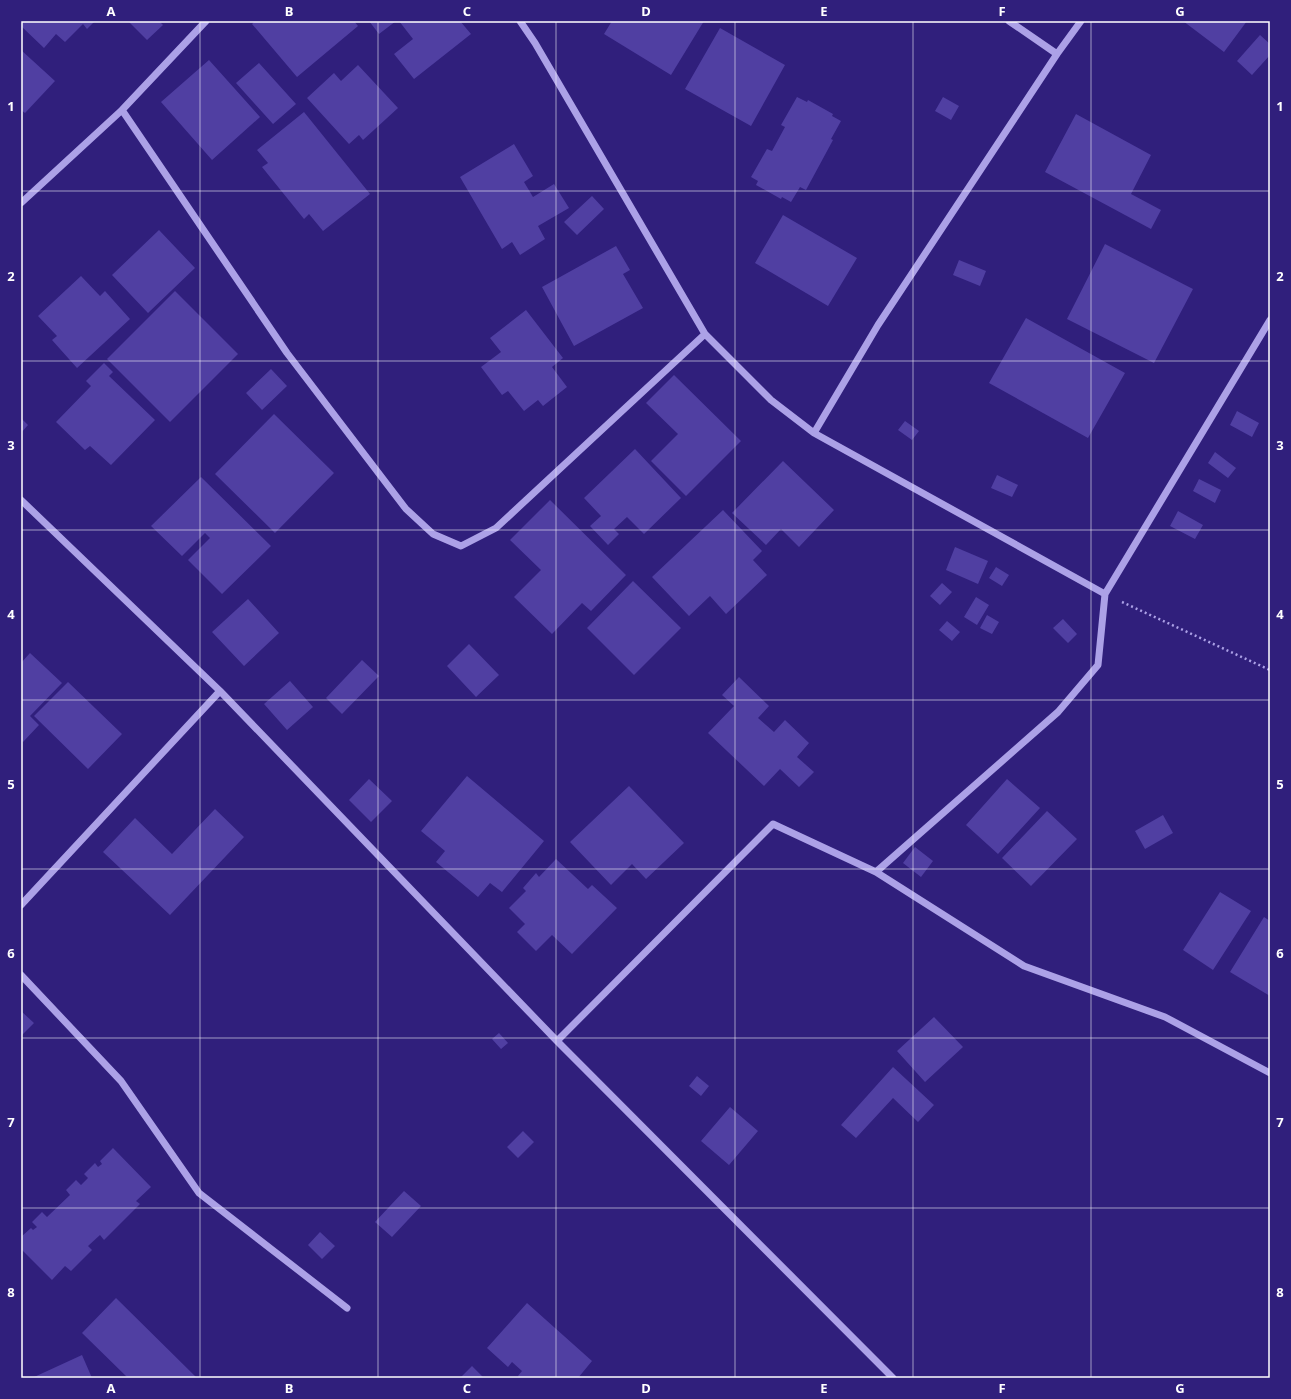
<svg xmlns="http://www.w3.org/2000/svg" width="1291" height="1399" viewBox="0 0 1291 1399" font-family="'Noto Sans',sans-serif">
<style>
.building{fill:#503fa2}
.lines{fill:none;stroke-linecap:round;stroke-linejoin:round}
.path{stroke:#aca1e7;stroke-width:2.5;stroke-dasharray:2 3;stroke-linecap:butt}
.minor{stroke:#aca1e7;stroke-width:7}
.grid{fill:none;stroke:#fff;stroke-width:1;stroke-opacity:0.55}
.neatline{fill:none;stroke:#fff;stroke-width:1.5}
.grid-label{font-size:13px;text-anchor:middle;font-weight:bold;fill:#fff}
</style>
<rect width="100%" height="100%" fill="#301f7c"/>
<!-- building -->
<path class="building" d="M 21,21 L 95,21 L 87,29 L 83,24 L 65,42 L 56,34 L 44,48 L 21,26 Z
M 128,21 L 159,21 L 163,25 L 147,40 Z
M 255,21 L 354,21 L 358,26 L 297,77 L 252,24 Z
M 369,21 L 396,21 L 379,34 Z
M 399,21 L 460,21 L 471,34 L 414,79 L 394,54 L 413,39 Z
M 612,21 L 704,21 L 671,75 L 604,34 Z
M 1183,21 L 1247,21 L 1224,52 Z
M 720,28 L 785,65 L 751,126 L 685,89 Z
M 1260,35 L 1270,44 L 1270,55 L 1252,75 L 1237,61 Z
M 21,50 L 55,81 L 25,113 L 21,110 Z
M 209,60 L 260,117 L 212,160 L 161,102 Z
M 259,63 L 296,104 L 273,124 L 236,83 Z
M 358,65 L 398,108 L 363,140 L 359,135 L 349,144 L 307,98 L 334,73 L 341,81 Z
M 797,97 L 807,102 L 808,100 L 833,114 L 832,116 L 841,121 L 831,139 L 833,140 L 806,190 L 800,187 L 791,202 L 782,197 L 781,199 L 756,185 L 758,181 L 751,177 L 767,149 L 772,151 L 785,127 L 781,125 Z
M 943,97 L 959,106 L 951,120 L 935,111 Z
M 304,112 L 370,194 L 323,231 L 309,214 L 304,219 L 262,167 L 268,163 L 257,150 Z
M 1076,114 L 1151,155 L 1131,194 L 1161,210 L 1151,229 L 1045,172 Z
M 514,144 L 533,176 L 524,182 L 533,197 L 554,184 L 569,208 L 538,226 L 545,239 L 520,255 L 512,242 L 502,249 L 460,177 Z
M 592,196 L 604,209 L 577,235 L 564,222 Z
M 783,215 L 857,258 L 828,306 L 755,263 Z
M 159,230 L 195,268 L 148,313 L 112,275 Z
M 1105,244 L 1193,289 L 1154,363 L 1067,319 Z
M 616,246 L 630,270 L 623,274 L 643,308 L 574,346 L 542,287 Z
M 959,260 L 986,271 L 980,286 L 953,275 Z
M 81,276 L 100,296 L 105,291 L 130,319 L 77,368 L 52,340 L 57,336 L 38,316 Z
M 175,291 L 238,354 L 170,422 L 107,359 Z
M 526,310 L 563,358 L 552,367 L 567,387 L 543,406 L 538,400 L 524,411 L 508,391 L 502,395 L 481,367 L 501,352 L 490,338 Z
M 1026,318 L 1125,373 L 1088,438 L 989,383 Z
M 104,363 L 113,372 L 109,376 L 155,420 L 111,465 L 90,446 L 85,450 L 56,422 L 91,386 L 86,381 Z
M 271,369 L 287,386 L 262,410 L 246,393 Z
M 674,375 L 741,441 L 686,496 L 651,461 L 678,434 L 646,403 Z
M 1237,411 L 1259,423 L 1252,437 L 1230,425 Z
M 274,414 L 334,473 L 275,533 L 215,474 Z
M 21,418 L 28,425 L 21,433 Z
M 905,421 L 919,431 L 912,440 L 898,430 Z
M 635,449 L 681,498 L 644,534 L 627,517 L 614,529 L 619,534 L 608,545 L 590,526 L 601,516 L 584,498 Z
M 1215,452 L 1236,468 L 1228,478 L 1208,463 Z
M 783,461 L 834,510 L 799,547 L 781,529 L 766,545 L 732,513 Z
M 997,475 L 1018,485 L 1012,497 L 991,488 Z
M 201,477 L 271,546 L 222,594 L 188,560 L 210,538 L 205,533 L 182,556 L 151,526 Z
M 1199,479 L 1221,490 L 1215,503 L 1193,491 Z
M 550,500 L 626,575 L 591,611 L 582,603 L 552,634 L 514,597 L 541,570 L 510,540 Z
M 723,510 L 762,551 L 753,560 L 767,575 L 726,614 L 710,596 L 689,616 L 652,577 Z
M 1178,511 L 1203,525 L 1195,539 L 1170,526 Z
M 955,547 L 988,561 L 978,584 L 946,570 Z
M 996,567 L 1009,575 L 1002,586 L 989,578 Z
M 633,581 L 681,628 L 634,675 L 587,628 Z
M 942,583 L 952,592 L 940,605 L 930,596 Z
M 976,597 L 989,605 L 977,625 L 964,617 Z
M 248,599 L 279,633 L 244,666 L 212,632 Z
M 987,615 L 999,622 L 992,634 L 980,628 Z
M 1063,619 L 1077,634 L 1068,643 L 1053,628 Z
M 947,621 L 960,632 L 952,641 L 939,630 Z
M 469,644 L 499,675 L 476,697 L 447,666 Z
M 30,653 L 62,683 L 30,716 L 39,725 L 23,742 L 21,740 L 21,663 Z
M 362,660 L 379,676 L 342,714 L 326,698 Z
M 739,677 L 769,706 L 758,718 L 774,732 L 785,720 L 809,743 L 797,757 L 814,772 L 799,787 L 780,769 L 764,786 L 708,733 L 734,706 L 722,695 Z
M 290,681 L 313,707 L 287,730 L 264,704 Z
M 68,682 L 122,734 L 88,769 L 34,716 Z
M 467,776 L 544,841 L 502,892 L 490,883 L 478,897 L 436,862 L 445,851 L 421,831 Z
M 369,779 L 392,801 L 371,822 L 349,800 Z
M 1007,779 L 1040,808 L 998,854 L 966,825 Z
M 629,786 L 684,843 L 646,879 L 632,864 L 611,885 L 570,842 Z
M 215,809 L 244,837 L 170,915 L 103,852 L 135,818 L 172,854 Z
M 1047,811 L 1077,839 L 1031,886 L 1002,858 Z
M 1163,815 L 1173,833 L 1145,849 L 1135,831 Z
M 915,847 L 933,861 L 921,877 L 903,863 Z
M 556,859 L 588,889 L 592,885 L 617,908 L 572,954 L 552,935 L 536,951 L 517,932 L 525,924 L 509,908 L 526,891 L 523,888 L 536,873 L 539,877 Z
M 1220,892 L 1251,911 L 1213,970 L 1183,950 Z
M 1264,917 L 1270,921 L 1270,996 L 1230,972 Z
M 21,1011 L 34,1023 L 21,1036 Z
M 934,1017 L 963,1047 L 925,1082 L 897,1051 Z
M 499,1033 L 508,1043 L 501,1049 L 492,1039 Z
M 893,1067 L 934,1105 L 918,1122 L 893,1098 L 856,1138 L 841,1125 Z
M 697,1076 L 709,1086 L 701,1096 L 689,1086 Z
M 730,1107 L 758,1131 L 729,1165 L 701,1141 Z
M 523,1131 L 534,1142 L 518,1158 L 507,1147 Z
M 113,1148 L 151,1187 L 136,1201 L 140,1204 L 104,1240 L 100,1235 L 88,1246 L 92,1250 L 71,1271 L 65,1266 L 52,1280 L 21,1249 L 21,1237 L 31,1228 L 33,1230 L 37,1227 L 32,1222 L 42,1212 L 47,1217 L 70,1195 L 66,1190 L 76,1180 L 81,1185 L 88,1178 L 84,1174 L 95,1163 L 98,1167 L 102,1164 L 100,1161 Z
M 404,1191 L 421,1206 L 392,1237 L 375,1222 Z
M 320,1232 L 335,1246 L 322,1259 L 308,1245 Z
M 116,1298 L 197,1378 L 128,1378 L 82,1333 Z
M 527,1303 L 592,1361 L 578,1378 L 520,1378 L 518,1376 L 522,1371 L 512,1362 L 508,1367 L 487,1348 Z
M 82,1355 L 92,1378 L 32,1378 Z
M 472,1366 L 484,1378 L 460,1378 Z"/>
<g class="lines">
<!-- path -->
<path class="path" d="M 1122,602 L 1270,670"/>
<!-- minor -->
<path class="minor" d="M 520,21 L 535,43 L 705,334 L 771,400 L 814,433 L 1105,594
M 1009,21 L 1057,54
M 122,110 L 287,353 L 406,509 L 433,534 L 461,546 L 496,528 L 705,334
M 21,203 L 122,110 L 206,21
M 814,433 L 878,325 L 1057,54 L 1081,21
M 21,500 L 220,691 L 557,1041 L 893,1378
M 876,872 L 1058,712 L 1098,665 L 1105,594 L 1270,320
M 21,905 L 220,691
M 21,975 L 121,1081 L 199,1193 L 347,1308
M 557,1041 L 773,824 L 876,872 L 1024,966 L 1165,1017 L 1270,1073"/>
</g>
<!-- grid -->
<path class="grid" d="M 200,21 L 200,1378M 378,21 L 378,1378M 556,21 L 556,1378M 735,21 L 735,1378M 913,21 L 913,1378M 1091,21 L 1091,1378M 21,191 L 1270,191M 21,361 L 1270,361M 21,530 L 1270,530M 21,700 L 1270,700M 21,869 L 1270,869M 21,1038 L 1270,1038M 21,1208 L 1270,1208"/>
<!-- border -->
<rect width="1291" height="1399" fill="none" stroke="#301f7c" stroke-width="44"/>
<rect x="22" y="22" width="1247" height="1355" class="neatline"/>
<g class="grid-label">
<text x="111" y="16">A</text>
<text x="289" y="16">B</text>
<text x="467" y="16">C</text>
<text x="646" y="16">D</text>
<text x="824" y="16">E</text>
<text x="1002" y="16">F</text>
<text x="1180" y="16">G</text>
<text x="11" y="111">1</text>
<text x="1280" y="111">1</text>
<text x="11" y="281">2</text>
<text x="1280" y="281">2</text>
<text x="11" y="450">3</text>
<text x="1280" y="450">3</text>
<text x="11" y="619">4</text>
<text x="1280" y="619">4</text>
<text x="11" y="789">5</text>
<text x="1280" y="789">5</text>
<text x="11" y="958">6</text>
<text x="1280" y="958">6</text>
<text x="11" y="1127">7</text>
<text x="1280" y="1127">7</text>
<text x="11" y="1297">8</text>
<text x="1280" y="1297">8</text>
<text x="111" y="1393">A</text>
<text x="289" y="1393">B</text>
<text x="467" y="1393">C</text>
<text x="646" y="1393">D</text>
<text x="824" y="1393">E</text>
<text x="1002" y="1393">F</text>
<text x="1180" y="1393">G</text>
</g>
</svg>
